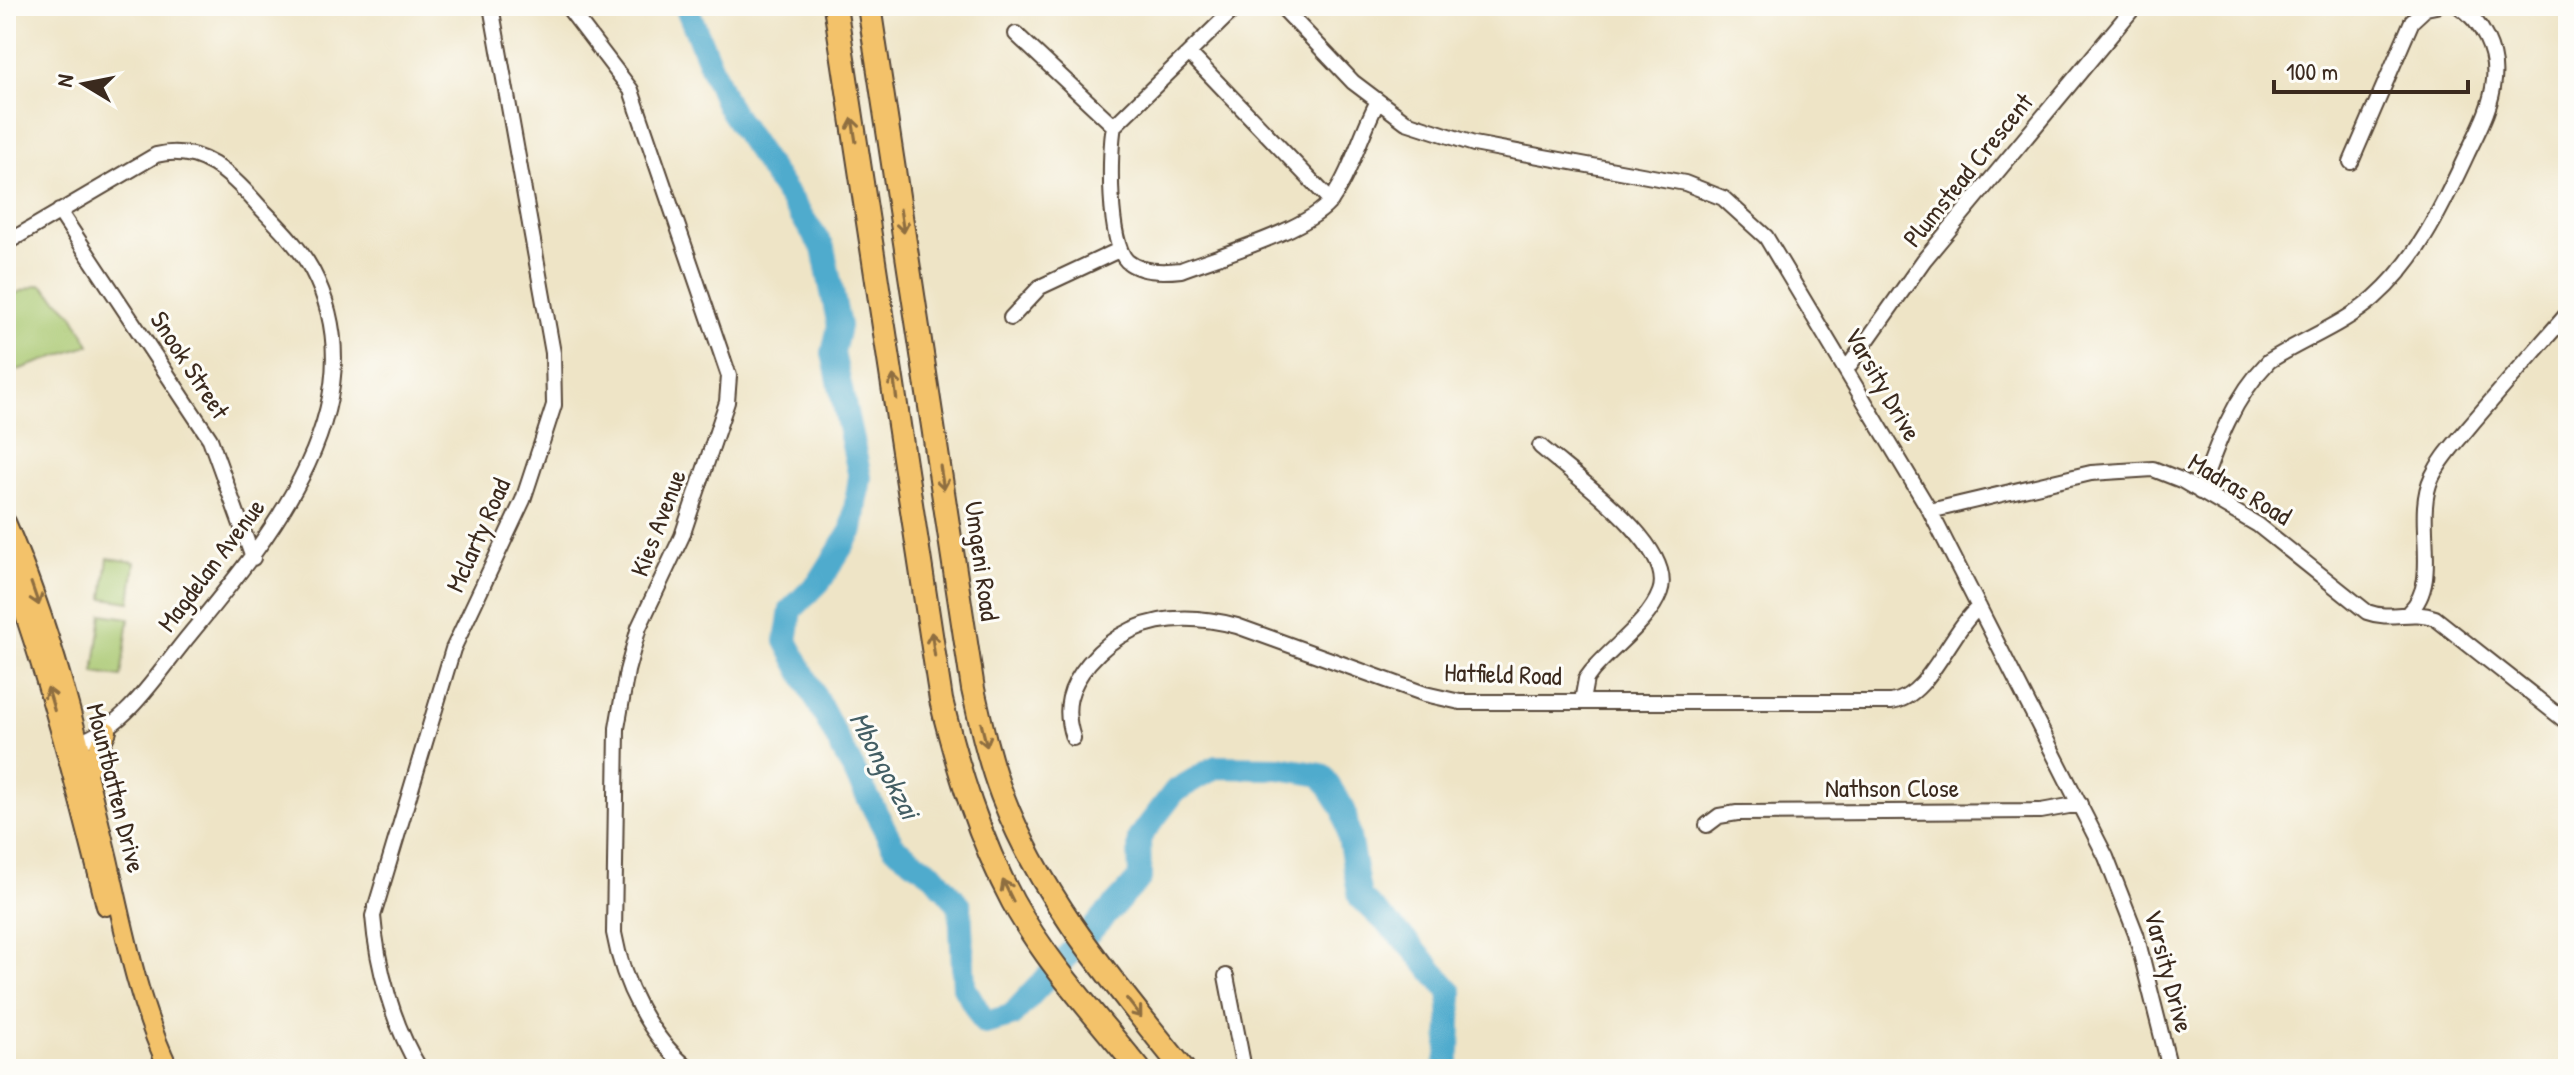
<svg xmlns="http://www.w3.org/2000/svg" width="2574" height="1075" viewBox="0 0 2574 1075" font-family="'Patrick Hand',sans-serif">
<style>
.green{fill:#a8c76f;stroke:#727846;stroke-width:2}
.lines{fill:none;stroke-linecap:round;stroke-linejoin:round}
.river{stroke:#4fabcd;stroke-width:24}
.minor-casing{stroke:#564637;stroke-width:18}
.major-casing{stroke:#564637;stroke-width:22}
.highway-casing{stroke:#564637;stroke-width:26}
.minor{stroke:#fff;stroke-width:14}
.major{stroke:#f3c26a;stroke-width:18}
.highway{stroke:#f3c26a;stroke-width:22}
.oneway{stroke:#8e6e40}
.labels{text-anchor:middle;stroke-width:6;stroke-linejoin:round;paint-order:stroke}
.street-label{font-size:26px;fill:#3b2a1e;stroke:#fdfcf7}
.water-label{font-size:28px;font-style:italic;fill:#435e64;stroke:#fdfcf7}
</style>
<rect width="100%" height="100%" fill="#fdfcf7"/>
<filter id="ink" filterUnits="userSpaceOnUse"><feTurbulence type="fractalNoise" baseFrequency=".0125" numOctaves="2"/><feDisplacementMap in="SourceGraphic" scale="16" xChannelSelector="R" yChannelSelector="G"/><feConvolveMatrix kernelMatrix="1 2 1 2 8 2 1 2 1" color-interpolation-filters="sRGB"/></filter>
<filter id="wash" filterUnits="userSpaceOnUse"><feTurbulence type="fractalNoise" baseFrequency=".006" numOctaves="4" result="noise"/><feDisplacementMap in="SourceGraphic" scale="32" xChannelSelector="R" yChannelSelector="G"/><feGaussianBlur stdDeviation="1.8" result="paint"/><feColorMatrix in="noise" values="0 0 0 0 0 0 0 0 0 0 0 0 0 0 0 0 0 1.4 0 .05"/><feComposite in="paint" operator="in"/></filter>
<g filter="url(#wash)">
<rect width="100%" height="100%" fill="#eee4c6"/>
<!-- green -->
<path class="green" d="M 38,285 L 43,286 L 73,315 L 90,345 L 6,374 L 6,297 Z
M 108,558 L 135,562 L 130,602 L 103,598 Z
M 102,614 L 129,618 L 121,677 L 94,673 Z"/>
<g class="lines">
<!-- river -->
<path class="river" d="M 686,6 L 727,105 L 823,248 L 839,326 L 833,353 L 860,477 L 852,530 L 820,581 L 791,610 L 786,641 L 894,847 L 934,875 L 960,906 L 964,987 L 985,1023 L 1011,1016 L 1140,878 L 1139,838 L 1175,791 L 1216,767 L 1279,768 L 1322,775 L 1344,810 L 1360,897 L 1410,945 L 1451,992 L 1449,1051 L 1444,1069"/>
</g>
</g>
<g filter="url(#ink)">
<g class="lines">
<!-- minor casing -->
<g class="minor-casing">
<path id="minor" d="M 567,6 L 631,90 L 729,376 L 727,402 L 682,536 L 639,627 L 627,671 L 617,728 L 614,933 C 623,984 649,1036 689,1069
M 1237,6 L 1114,126 C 1109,152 1108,242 1127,261 C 1141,273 1164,272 1181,270 C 1218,256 1312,229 1332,199 C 1352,170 1361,133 1377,103
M 1281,6 L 1353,82 L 1406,122 L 1474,144 L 1685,183 L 1723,198 L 1766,237 L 1930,511 L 2106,857 L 2136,934 L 2170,1069
M 1016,34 L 1114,126
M 1189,53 L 1331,201
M 2351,162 L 2412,21 L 2426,8 L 2436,6
M 59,211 L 210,439 L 253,558
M 6,243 L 156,155 C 201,144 231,174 258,205 C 277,225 299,246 312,270 C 382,402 270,537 191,633 C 155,676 126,730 69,746
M 1011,318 L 1040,287 L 1119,250
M 1846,370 L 1924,260 L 2135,6
M 1540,446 C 1570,473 1677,546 1660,592 C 1649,622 1613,646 1592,671 L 1586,679 L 1582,701
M 2200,492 C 2217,444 2233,398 2269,361 C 2304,339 2343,325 2374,298 C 2419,258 2442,207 2467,154 C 2478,131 2492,106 2494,80 C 2497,51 2482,22 2459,6
M 1930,511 L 2091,473 L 2153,469 L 2181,480 L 2258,525 L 2367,612 C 2391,621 2411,609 2435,618 L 2568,723
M 2409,612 C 2443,581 2412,518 2432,477 C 2441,458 2455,444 2468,428 C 2501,389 2535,351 2568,313
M 1073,738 C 1063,708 1069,687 1089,663 C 1128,617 1181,611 1237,626 L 1425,694 L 1460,702 L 1891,702 C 1929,698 1949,632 1979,607
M 1707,825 L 1719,816 L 1737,813 L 2041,811 L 2080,804
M 1226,976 L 1244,1069
M 420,1069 C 393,1026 377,966 373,916 L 453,649 L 523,500 L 544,436 L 554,405 L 553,353 L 491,6"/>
</g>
<!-- major casing -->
<g class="major-casing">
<path id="major" d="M 6,522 C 53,630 80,744 108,859 C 124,929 138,1004 169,1069
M 6,562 C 48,674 77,791 106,906
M 87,772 L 107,731"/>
</g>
<!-- highway casing -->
<g class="highway-casing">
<path id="highway" d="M 835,6 L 941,700 C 958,770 979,838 1013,902 C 1047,963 1095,1015 1139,1069
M 869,6 L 973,689 C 981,725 989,761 1002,795 C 1042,900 1114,983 1183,1069"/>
</g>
<!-- minor -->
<use href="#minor" class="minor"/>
<!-- major -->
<use href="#major" class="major"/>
<!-- highway -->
<use href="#highway" class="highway"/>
</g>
<!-- one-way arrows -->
<defs><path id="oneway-shaft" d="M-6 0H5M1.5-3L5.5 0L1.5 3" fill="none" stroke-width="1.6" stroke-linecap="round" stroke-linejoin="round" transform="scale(2)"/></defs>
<g class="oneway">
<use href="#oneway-shaft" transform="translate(854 130) rotate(-99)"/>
<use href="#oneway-shaft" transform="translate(902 221) rotate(81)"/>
<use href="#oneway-shaft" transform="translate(895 387) rotate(-98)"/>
<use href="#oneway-shaft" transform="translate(942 478) rotate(81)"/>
<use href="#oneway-shaft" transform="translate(35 594) rotate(71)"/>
<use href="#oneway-shaft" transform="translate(933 644) rotate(-98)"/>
<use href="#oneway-shaft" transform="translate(51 699) rotate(-106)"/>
<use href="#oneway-shaft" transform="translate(984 735) rotate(76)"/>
<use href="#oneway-shaft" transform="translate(1008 891) rotate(-116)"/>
<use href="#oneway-shaft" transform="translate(1134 1008) rotate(52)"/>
</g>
</g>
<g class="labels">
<!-- street labels -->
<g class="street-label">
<text transform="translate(1968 170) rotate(-51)" y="9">Plumstead Crescent</text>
<text transform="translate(190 365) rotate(57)" y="9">Snook Street</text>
<text transform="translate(1883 384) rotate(60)" y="9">Varsity Drive</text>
<text transform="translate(2240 489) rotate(31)" y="9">Madras Road</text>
<text transform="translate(658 523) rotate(-69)" y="9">Kies Avenue</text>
<text transform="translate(478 535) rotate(-66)" y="9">Mclarty Road</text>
<text transform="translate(982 561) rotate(82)" y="9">Umgeni Road</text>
<text transform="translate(211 565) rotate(-53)" y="9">Magdelan Avenue</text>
<text transform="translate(1503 674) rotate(2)" y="9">Hatfield Road</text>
<text transform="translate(116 788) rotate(76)" y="9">Mountbatten Drive</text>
<text x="1892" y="797">Nathson Close</text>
<text transform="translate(2169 971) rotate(75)" y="9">Varsity Drive</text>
</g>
<!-- water labels -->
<g class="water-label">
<text transform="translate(885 765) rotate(62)" y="10">Mbongokzai</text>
</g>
</g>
<!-- margin -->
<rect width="2574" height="1075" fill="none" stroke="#fdfcf7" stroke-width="32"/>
<!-- north arrow -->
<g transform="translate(84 84) rotate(280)" stroke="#fdfcf7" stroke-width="6" paint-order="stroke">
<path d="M0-6L14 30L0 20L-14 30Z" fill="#3b2a1e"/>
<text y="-12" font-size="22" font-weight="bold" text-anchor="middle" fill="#3b2a1e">N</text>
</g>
<!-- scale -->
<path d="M2274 80v12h194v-12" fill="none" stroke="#3b2a1e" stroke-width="4"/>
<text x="2286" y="80" font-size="24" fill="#3b2a1e" stroke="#fdfcf7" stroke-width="6" paint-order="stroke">100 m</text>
</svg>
